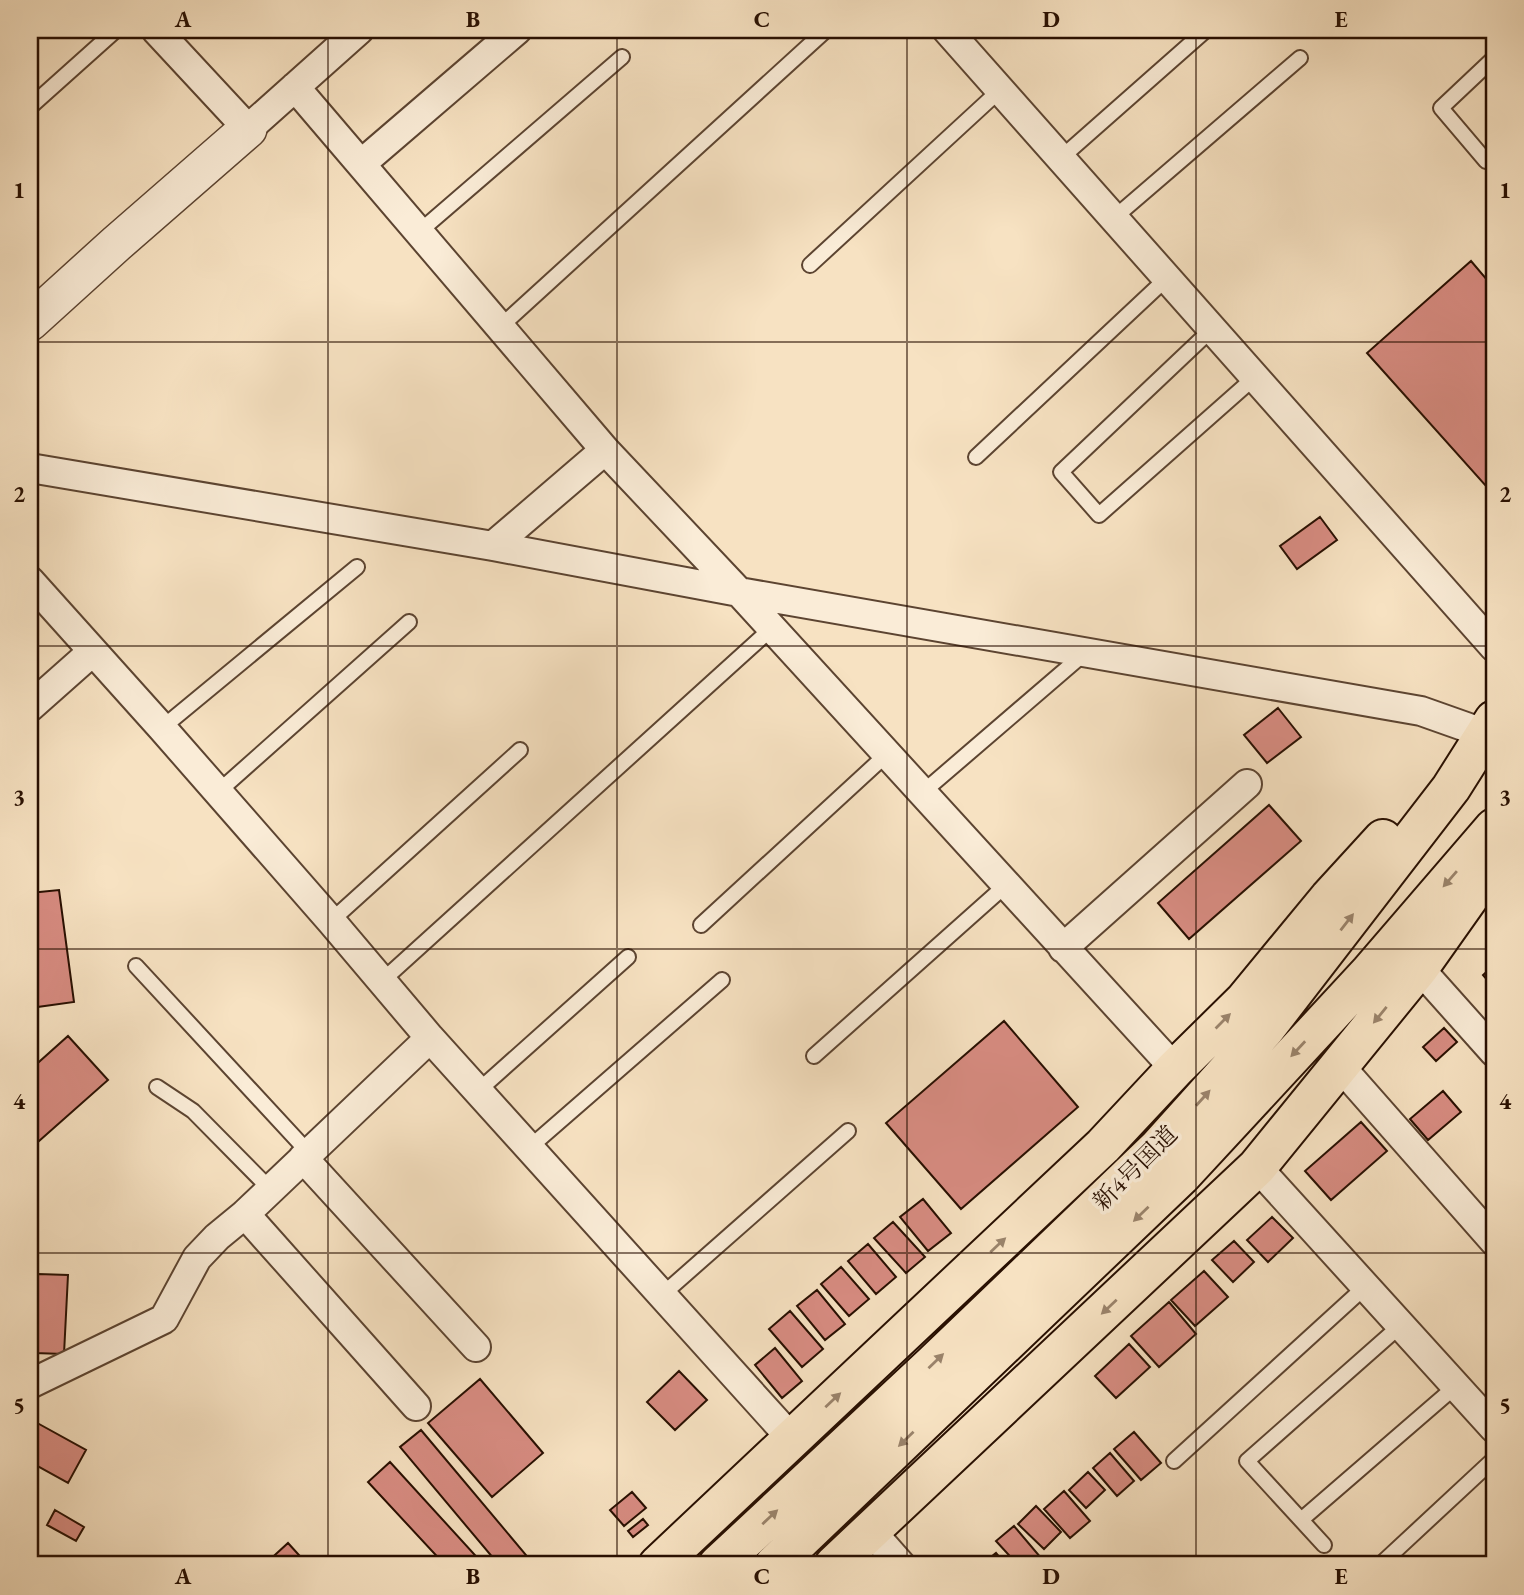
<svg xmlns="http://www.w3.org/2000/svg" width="1524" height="1595" viewBox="0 0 1524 1595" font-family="'EB Garamond','Noto Serif JP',serif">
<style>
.building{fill:#d88c82;stroke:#280f01;stroke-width:2}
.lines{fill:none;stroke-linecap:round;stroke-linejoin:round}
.service-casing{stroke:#5c4431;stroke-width:18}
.minor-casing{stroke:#5c4431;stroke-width:32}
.tertiary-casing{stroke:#5c4431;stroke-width:40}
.trunk-casing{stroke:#280f01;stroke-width:42}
.service{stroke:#faecd7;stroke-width:14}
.minor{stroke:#faecd7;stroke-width:28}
.tertiary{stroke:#faecd7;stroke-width:37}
.trunk{stroke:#f7e2c2;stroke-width:38}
.oneway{fill:#9a836b}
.grid{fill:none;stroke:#280f01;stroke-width:2;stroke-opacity:0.55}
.labels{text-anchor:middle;stroke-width:7;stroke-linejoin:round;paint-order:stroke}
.street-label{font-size:24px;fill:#280f01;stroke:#faecd7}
.neatline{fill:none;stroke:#280f01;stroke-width:2.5}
.grid-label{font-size:23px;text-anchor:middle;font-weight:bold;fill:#280f01}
</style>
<rect width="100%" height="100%" fill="#f7e2c2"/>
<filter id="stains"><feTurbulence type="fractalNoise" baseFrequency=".00286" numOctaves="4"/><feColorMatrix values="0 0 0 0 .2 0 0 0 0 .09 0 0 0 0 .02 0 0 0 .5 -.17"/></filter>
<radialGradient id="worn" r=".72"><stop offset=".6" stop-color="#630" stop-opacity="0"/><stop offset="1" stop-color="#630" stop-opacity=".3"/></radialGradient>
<!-- building -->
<path class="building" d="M 1471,261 L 1494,288 L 1494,495 L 1367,353 Z
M 1320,517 L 1337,540 L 1297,569 L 1280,546 Z
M 1278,708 L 1301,737 L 1267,763 L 1244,735 Z
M 1269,805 L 1301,841 L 1189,939 L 1158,903 Z
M 59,890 L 74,1002 L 30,1008 L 30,893 Z
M 1494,965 L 1494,988 L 1483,975 Z
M 1004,1021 L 1078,1107 L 961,1209 L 886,1123 Z
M 1444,1028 L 1457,1042 L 1436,1061 L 1423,1047 Z
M 68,1036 L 108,1080 L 30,1149 L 30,1070 Z
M 1443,1091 L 1461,1112 L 1428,1140 L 1410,1119 Z
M 1361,1122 L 1387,1151 L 1331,1200 L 1305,1171 Z
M 923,1199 L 951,1233 L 928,1251 L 900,1217 Z
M 1272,1217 L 1293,1238 L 1268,1262 L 1247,1240 Z
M 893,1222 L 925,1257 L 906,1273 L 874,1238 Z
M 1234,1241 L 1254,1262 L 1233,1282 L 1212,1260 Z
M 868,1244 L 896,1277 L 876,1294 L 848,1261 Z
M 841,1267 L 869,1299 L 849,1316 L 821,1284 Z
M 1204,1271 L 1228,1297 L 1195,1326 L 1171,1300 Z
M 38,1274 L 68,1275 L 64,1354 L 34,1353 Z
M 817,1290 L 845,1324 L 825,1340 L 797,1306 Z
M 30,1294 L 34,1294 L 33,1352 L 30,1352 Z
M 1169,1302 L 1196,1334 L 1159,1367 L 1131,1336 Z
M 790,1311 L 823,1349 L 802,1367 L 769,1329 Z
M 1129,1344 L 1150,1367 L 1116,1398 L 1095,1376 Z
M 775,1348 L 802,1381 L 782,1398 L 755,1365 Z
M 679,1371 L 707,1400 L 675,1430 L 647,1402 Z
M 480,1379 L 543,1453 L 492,1497 L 428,1423 Z
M 30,1419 L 86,1450 L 68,1483 L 30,1462 Z
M 421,1430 L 526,1555 L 514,1565 L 499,1565 L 400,1447 Z
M 1134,1432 L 1161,1463 L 1141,1480 L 1114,1449 Z
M 1110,1453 L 1134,1481 L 1117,1496 L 1093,1468 Z
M 390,1462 L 484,1565 L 445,1565 L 368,1482 Z
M 1088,1472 L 1105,1490 L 1086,1508 L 1069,1490 Z
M 1064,1491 L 1090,1521 L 1070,1538 L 1044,1509 Z
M 632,1492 L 646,1508 L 624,1526 L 610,1510 Z
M 1036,1506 L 1061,1532 L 1044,1549 L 1018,1524 Z
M 55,1510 L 84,1527 L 76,1541 L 47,1525 Z
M 643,1519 L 648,1525 L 633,1537 L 628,1531 Z
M 1014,1526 L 1047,1565 L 1018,1565 L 996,1541 Z
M 288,1543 L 308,1565 L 264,1565 Z
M 996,1553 L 1006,1565 L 981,1565 Z"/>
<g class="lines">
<!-- service casing -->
<g class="service-casing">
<path id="service" d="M 1494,58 L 1441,108 L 1486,161 L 1494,153
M 30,107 L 116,30
M 1061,158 L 1206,30
M 1114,218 L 1300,58
M 419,232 L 622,57
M 810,265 L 1000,90
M 500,327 L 826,30
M 1212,329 L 1061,472 L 1099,515 L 1255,377
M 976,457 L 1167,278
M 162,728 L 357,567
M 218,792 L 409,622
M 922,793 L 1086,652
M 331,921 L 520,750
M 701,925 L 887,754
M 136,966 L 309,1153
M 382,981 L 772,628
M 814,1056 L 1006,885
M 157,1087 L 193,1111 L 270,1189
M 478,1091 L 628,957
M 529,1148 L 722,980
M 662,1295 L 848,1131
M 1174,1461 L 1366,1286
M 1301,1520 L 1456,1386
M 1324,1545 L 1247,1461 L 1401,1325
M 1380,1565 L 1494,1459"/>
</g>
<!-- minor casing -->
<g class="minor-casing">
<path id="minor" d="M 156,30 L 248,129 L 359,30
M 947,30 L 1494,647
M 295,87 L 605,450 L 739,592 L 1175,1069
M 361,164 L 517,30
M 30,468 L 493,546 L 739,592 L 1421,711 L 1486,734
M 493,546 L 605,450
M 30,581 L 162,728 L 331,921 L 430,1038 L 792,1439
M 30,707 L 92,652
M 1063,948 L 1247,784
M 1419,968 L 1494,1052
M 1339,1065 L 1494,1241
M 303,1158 L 476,1347
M 1257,1167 L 1494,1428
M 245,1214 L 416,1406
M 30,1384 L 164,1319 L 197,1258 L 217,1237 L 245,1214 L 430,1038
M 871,1531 L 901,1565"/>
</g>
<!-- tertiary casing -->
<g class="tertiary-casing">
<path id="tertiary" d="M 30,322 L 116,244 L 248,129"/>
</g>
<!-- trunk casing -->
<g class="trunk-casing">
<path id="trunk" d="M 658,1565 L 1103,1146 L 1175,1069 L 1244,1001 L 1329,898 L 1383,839
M 718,1565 L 932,1365 L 1158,1148 L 1266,1028 L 1451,788 L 1494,720
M 774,1565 L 1181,1176 L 1370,972 L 1494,828
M 834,1565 L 1257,1167 L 1419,968 L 1494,862"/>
</g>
<!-- service -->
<use href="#service" class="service"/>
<!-- minor -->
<use href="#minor" class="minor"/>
<!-- tertiary -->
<use href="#tertiary" class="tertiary"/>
<!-- trunk -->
<use href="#trunk" class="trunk"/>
</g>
<!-- one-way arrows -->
<defs><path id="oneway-solid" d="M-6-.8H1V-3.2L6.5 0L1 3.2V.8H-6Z" transform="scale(1.75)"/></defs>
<g class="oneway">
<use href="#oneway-solid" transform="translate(1450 879) rotate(131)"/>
<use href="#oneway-solid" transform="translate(1347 922) rotate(-52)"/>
<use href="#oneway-solid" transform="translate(1380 1015) rotate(129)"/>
<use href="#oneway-solid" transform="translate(1223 1021) rotate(-45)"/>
<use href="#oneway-solid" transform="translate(1298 1049) rotate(133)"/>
<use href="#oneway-solid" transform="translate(1203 1098) rotate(-48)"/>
<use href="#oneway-solid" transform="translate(1141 1214) rotate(136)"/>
<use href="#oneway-solid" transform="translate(998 1245) rotate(-43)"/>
<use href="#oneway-solid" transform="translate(1109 1307) rotate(137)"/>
<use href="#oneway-solid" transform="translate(936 1361) rotate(-44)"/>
<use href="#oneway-solid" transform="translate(833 1400) rotate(-43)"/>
<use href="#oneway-solid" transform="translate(906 1439) rotate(136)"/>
<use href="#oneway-solid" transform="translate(770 1517) rotate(-43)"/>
</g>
<!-- grid -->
<path class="grid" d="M 328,30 L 328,1565M 617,30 L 617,1565M 907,30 L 907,1565M 1196,30 L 1196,1565M 30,342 L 1494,342M 30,646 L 1494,646M 30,949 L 1494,949M 30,1253 L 1494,1253"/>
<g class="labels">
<!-- street labels -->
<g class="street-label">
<text transform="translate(1135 1168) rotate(-45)" y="8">新4号国道</text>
</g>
</g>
<!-- margin -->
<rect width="1524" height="1595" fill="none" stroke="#f7e2c2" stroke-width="77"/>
<rect x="38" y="38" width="1448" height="1518" class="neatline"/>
<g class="grid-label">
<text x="183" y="27">A</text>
<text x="473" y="27">B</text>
<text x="762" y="27">C</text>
<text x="1051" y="27">D</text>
<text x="1341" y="27">E</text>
<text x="19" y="198">1</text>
<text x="1505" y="198">1</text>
<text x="19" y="502">2</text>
<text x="1505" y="502">2</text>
<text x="19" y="805">3</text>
<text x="1505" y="805">3</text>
<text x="19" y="1109">4</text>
<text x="1505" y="1109">4</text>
<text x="19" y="1413">5</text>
<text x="1505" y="1413">5</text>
<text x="183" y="1584">A</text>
<text x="473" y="1584">B</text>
<text x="762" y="1584">C</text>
<text x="1051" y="1584">D</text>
<text x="1341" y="1584">E</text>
</g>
<rect width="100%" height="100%" filter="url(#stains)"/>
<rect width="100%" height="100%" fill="url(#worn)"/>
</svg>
